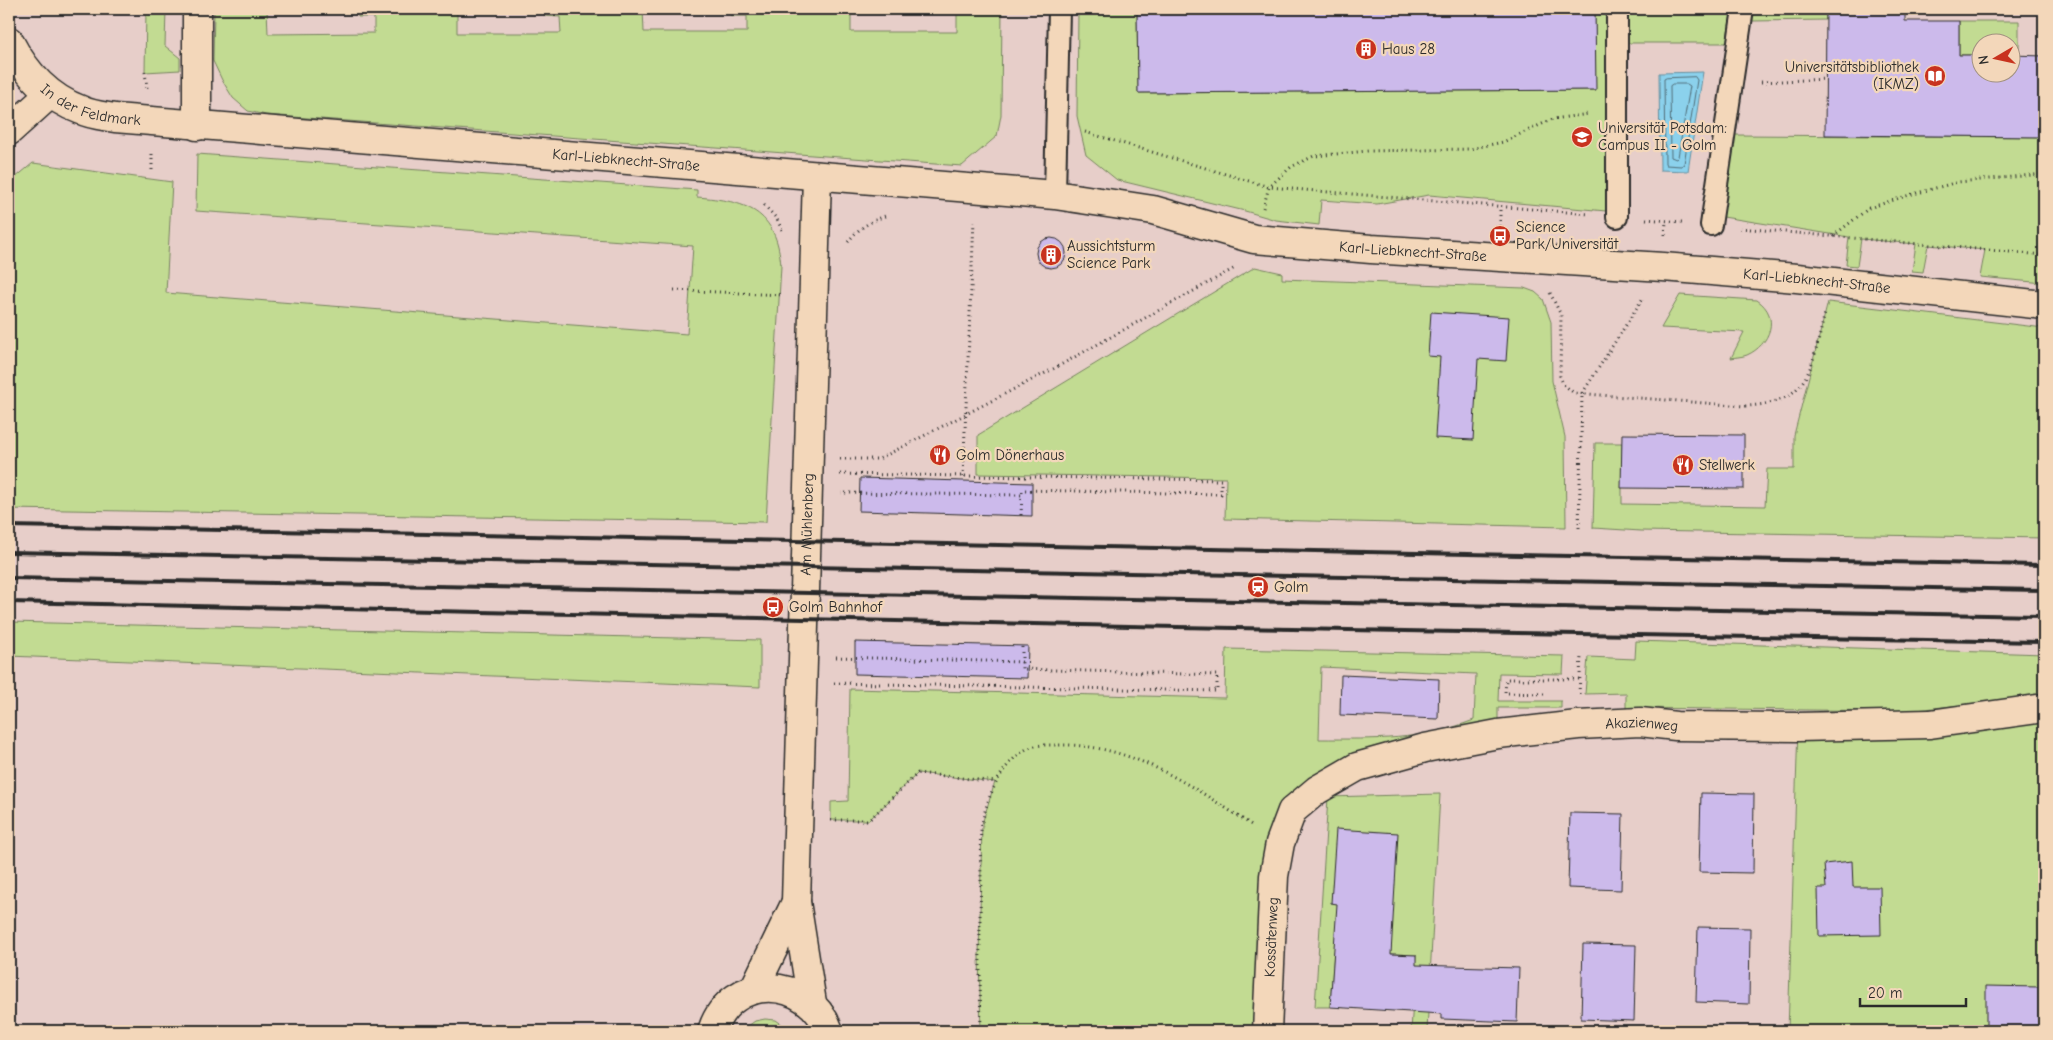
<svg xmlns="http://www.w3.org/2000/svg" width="2053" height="1040" viewBox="0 0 2053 1040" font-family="'Comic Neue',sans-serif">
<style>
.green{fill:#c2db92;stroke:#76835e;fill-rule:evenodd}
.water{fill:#8bd1ec;stroke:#658f9f}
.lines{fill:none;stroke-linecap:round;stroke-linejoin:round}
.shore{stroke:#516d78;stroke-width:1}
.building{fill:#ccbaeb;stroke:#2b2b2b}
.lane-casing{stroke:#2b2b2b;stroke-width:24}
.street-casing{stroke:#2b2b2b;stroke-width:31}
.path{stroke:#2b2b2b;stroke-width:3;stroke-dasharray:1 4;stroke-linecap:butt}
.lane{stroke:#f3d7ba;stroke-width:20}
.street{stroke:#f3d7ba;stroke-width:28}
.rail{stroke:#2b2b2b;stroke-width:4}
.labels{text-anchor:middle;stroke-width:4.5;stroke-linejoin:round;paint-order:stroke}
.poi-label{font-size:15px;fill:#2b2b2b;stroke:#f3d7ba;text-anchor:start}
.street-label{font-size:15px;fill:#2b2b2b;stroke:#f3d7ba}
</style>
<rect width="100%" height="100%" fill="#e7cec9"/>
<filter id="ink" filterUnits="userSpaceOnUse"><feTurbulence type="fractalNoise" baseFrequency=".02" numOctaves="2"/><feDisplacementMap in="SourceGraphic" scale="10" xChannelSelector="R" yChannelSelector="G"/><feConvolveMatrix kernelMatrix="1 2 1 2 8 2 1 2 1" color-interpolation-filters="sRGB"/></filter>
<g filter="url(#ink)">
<!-- green -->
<path class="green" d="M 146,9 L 166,9 L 165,46 L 180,58 L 180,70 L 145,72 Z
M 214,9 L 267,9 L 268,34 L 374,33 L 374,17 L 358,17 L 358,9 L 457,9 L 457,33 L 561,33 L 560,17 L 545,16 L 545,9 L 643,9 L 644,32 L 747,32 L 747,16 L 731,16 L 731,9 L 851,9 L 851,32 L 957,32 L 957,9 L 1002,9 L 1001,115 L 997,136 L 962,166 L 266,115 L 248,111 L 233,98 L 222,80 L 213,61 Z
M 1078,9 L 1137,9 L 1138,93 L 1595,90 L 1595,9 L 1606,9 L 1606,211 L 1429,195 L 1377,204 L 1321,200 L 1319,225 L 1276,220 L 1245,211 L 1117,180 L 1086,155 L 1077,116 Z
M 1628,9 L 1732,9 L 1726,43 L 1628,43 Z
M 1754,9 L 1826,9 L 1826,20 L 1752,21 Z
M 1959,21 L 2019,21 L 2019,55 L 2011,55 L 2010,42 L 1980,42 L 1980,55 L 1959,55 Z
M 1735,135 L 2044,137 L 2044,283 L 1980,277 L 1985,250 L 1928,245 L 1923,272 L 1912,271 L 1916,244 L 1861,239 L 1857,266 L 1846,265 L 1849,237 L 1723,217 Z
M 197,154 L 697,190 L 697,197 C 746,201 777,210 781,266 L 766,522 L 9,509 L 9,183 L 33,163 L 172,182 L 166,293 L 687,334 L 693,246 L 196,211 Z
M 1255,267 L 1282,273 L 1282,279 L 1524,288 L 1535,292 L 1543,299 L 1551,322 L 1552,381 L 1565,437 L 1566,527 L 1225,519 L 1226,478 L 978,474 L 978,435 Z
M 1680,295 L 1757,300 C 1781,316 1770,345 1747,355 C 1742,357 1736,357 1731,358 L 1744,332 L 1661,328 Z
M 1828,302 L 2044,328 L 2044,538 L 1641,531 L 1593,528 L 1595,443 L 1622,443 L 1622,504 L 1765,506 L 1767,469 L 1794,469 L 1794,435 Z
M 9,622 L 760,640 L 760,687 L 9,656 Z
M 1636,641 L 2044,654 L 2044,696 L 1906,711 L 1626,708 L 1626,693 L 1585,694 L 1588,657 L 1635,659 Z
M 1226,649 L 1564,656 L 1563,674 L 1499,673 L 1498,701 L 1561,701 L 1561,708 L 1498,708 L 1498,734 L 1425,748 L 1292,811 L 1267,1031 L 981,1031 L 979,957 L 982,824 L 995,782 L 918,773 L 869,820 L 831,820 L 831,802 L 848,801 L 850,689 L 1225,698 ZM 1321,667 L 1476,674 L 1474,720 C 1419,741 1376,739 1319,739 Z
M 2044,708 L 2044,1031 L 1788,1031 L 1798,727 Z
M 1440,794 L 1427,1031 L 1411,1031 L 1416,955 L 1334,951 L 1330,1007 L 1315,1007 L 1328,797 Z
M 765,1019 L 776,1020 L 791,1031 L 741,1031 L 755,1021 Z"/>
<!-- water -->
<path class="water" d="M 1703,72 L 1688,171 L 1660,170 L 1659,73 Z"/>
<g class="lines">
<!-- shore -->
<path class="shore" d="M 1695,77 L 1697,80 L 1684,164 L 1681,166 L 1666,165 L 1665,163 L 1664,79 L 1666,78 Z
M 1673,84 L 1687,84 L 1690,86 L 1678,157 L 1676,159 L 1671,157 L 1670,86 Z"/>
</g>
<!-- building -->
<path class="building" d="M 1137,9 L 1595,9 L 1596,90 L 1138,93 Z
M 1826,9 L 1905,9 L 1905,21 L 1959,21 L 1959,55 L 1980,55 L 1980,72 L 2010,72 L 2010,55 L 2044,56 L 2044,137 L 1825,135 Z
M1036 253a15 15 0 1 1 30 0a15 15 0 1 1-30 0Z
M 1431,312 L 1509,317 L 1506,361 L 1478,359 L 1473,440 L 1435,438 L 1440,357 L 1428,356 Z
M 1622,434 L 1744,435 L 1744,489 L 1621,488 Z
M 860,478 L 1032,483 L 1032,516 L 859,511 Z
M 855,642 L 1028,646 L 1027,678 L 855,674 Z
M 1341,675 L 1439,679 L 1438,719 L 1340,715 Z
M 1701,793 L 1754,794 L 1753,873 L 1699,872 Z
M 1570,813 L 1623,814 L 1621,890 L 1568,888 Z
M 1336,829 L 1398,833 L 1391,954 L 1416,955 L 1416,965 L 1519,968 L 1517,1022 L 1442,1019 L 1442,1014 L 1330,1007 L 1337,904 L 1331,903 Z
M 1852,861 L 1853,887 L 1880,887 L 1881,935 L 1819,936 L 1818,888 L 1826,888 L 1824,864 Z
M 1698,927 L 1750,928 L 1749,1004 L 1696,1002 Z
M 1583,944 L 1636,945 L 1634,1021 L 1581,1019 Z
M 1986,986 L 2039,987 L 2039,1031 L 1986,1031 Z"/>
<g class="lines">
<!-- lane casing -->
<g class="lane-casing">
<path id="lane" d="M 1055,195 L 1059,9
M 1617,217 L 1617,9
M 1711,225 L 1743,9"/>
</g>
<!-- street casing -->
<g class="street-casing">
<g id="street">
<path id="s1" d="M 9,41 C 25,72 48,98 81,110 C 91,115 104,116 115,118 L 1055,195 L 1153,210 L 1254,239 L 1371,249 L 1663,267 L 1797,278 L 2044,305"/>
<path d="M 197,126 L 197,9"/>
<path d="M 9,131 L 50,94"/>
<path d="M 754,989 L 796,902"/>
<path id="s2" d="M 812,1003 L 796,902 L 817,176"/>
<path d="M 712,1031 C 731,972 808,975 829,1031"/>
<path id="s3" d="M 1267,1031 L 1274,876 L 1280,843 L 1292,811 L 1317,790 L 1357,767 L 1425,748 L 1498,734 L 1578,725 L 1640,722 L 1676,726 L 1798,727 L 1930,724 L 2044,708"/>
</g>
</g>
<!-- path -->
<path class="path" d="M 145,72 L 147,88
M 1761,82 L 1826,79
M 1085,132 L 1269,187 L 1590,214
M 152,154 L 152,171
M 764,205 L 777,219 L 782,230
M 1263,208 L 1269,187 L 1291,167 L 1314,156 L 1368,151 L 1470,149 L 1503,142 L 1553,119 L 1589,114
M 1646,219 L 1682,222
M 1500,226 L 1500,206
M 1740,228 L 2044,255
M 1665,235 L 1666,221
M 1833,236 L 1869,208 L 1906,196 L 1958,182 L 2044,174
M 848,242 C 859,227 871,221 888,215
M 674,290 L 783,295
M 1550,293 L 1561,315 L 1560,376 L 1563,384 L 1574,393 L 1744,406 C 1811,404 1811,368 1825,313
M 840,459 L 879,459 L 1055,368 L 1235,268
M 840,474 L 1221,480 L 1221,494 L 1022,490 L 1022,495 L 841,493
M 963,477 L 974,220
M 1021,515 L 1022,495
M 1579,528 L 1582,394 L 1643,298
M 836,657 L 1022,662 L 1022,645
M 834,683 L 1217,691 L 1217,675 L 1022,669 L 1022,662
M 1544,694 L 1505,693 L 1506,679 L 1580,679
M 1579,694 L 1581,656
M 831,820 L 869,820 L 918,773 L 996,782
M 981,1031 C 980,981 979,931 981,880 C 981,862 979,841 982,823 C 988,796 1000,766 1025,750 C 1034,744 1047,745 1058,745 C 1131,743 1194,787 1253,826"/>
<!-- lane -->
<use href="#lane" class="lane"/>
<!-- street -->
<use href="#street" class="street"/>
<!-- rail -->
<path class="rail" d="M 9,526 L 2044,565
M 9,552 L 2044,590
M 9,578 L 2044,616
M 9,602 L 1177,627 L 2044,642"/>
</g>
</g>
<!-- icons -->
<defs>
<g id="building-disc" transform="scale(1.125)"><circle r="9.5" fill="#c8321e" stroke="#f3d7ba"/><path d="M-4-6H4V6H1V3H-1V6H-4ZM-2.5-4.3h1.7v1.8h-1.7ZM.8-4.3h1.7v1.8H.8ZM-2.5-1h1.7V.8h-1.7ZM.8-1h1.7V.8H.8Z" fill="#fff"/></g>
<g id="library-disc" transform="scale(1.125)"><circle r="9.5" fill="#c8321e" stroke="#f3d7ba"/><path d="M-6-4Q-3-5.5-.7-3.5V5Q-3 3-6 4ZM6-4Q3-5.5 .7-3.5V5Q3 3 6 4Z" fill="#fff"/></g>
<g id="university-disc" transform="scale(1.125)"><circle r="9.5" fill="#c8321e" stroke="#f3d7ba"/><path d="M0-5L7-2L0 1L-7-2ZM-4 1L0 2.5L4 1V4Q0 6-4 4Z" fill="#fff"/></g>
<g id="bus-disc" transform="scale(1.125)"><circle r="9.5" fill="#c8321e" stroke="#f3d7ba"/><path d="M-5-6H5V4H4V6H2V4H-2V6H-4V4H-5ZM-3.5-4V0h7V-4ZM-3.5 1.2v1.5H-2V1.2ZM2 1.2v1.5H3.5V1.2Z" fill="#fff"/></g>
<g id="restaurant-disc" transform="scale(1.125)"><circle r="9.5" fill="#c8321e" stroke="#f3d7ba"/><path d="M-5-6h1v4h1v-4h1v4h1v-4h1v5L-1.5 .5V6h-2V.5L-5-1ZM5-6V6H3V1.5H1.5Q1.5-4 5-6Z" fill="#fff"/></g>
<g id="station-disc" transform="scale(1.125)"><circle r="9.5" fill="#c8321e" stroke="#f3d7ba"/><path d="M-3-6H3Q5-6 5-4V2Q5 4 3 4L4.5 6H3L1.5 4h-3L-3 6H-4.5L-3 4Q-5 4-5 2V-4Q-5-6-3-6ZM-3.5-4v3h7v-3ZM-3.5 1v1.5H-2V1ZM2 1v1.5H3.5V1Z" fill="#fff"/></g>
</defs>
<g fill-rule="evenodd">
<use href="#building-disc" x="1366" y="49"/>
<use href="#library-disc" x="1935" y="76"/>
<use href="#university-disc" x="1582" y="137"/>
<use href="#bus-disc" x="1500" y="236"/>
<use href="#building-disc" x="1051" y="255"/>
<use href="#restaurant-disc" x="940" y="455"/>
<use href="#restaurant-disc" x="1683" y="465"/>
<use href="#station-disc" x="1258" y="587"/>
<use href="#bus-disc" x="773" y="607"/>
</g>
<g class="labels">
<!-- poi labels -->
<g class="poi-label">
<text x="1382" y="54">Haus 28</text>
<text x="1919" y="72" text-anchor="end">Universitätsbibliothek<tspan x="1919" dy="17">(IKMZ)</tspan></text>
<text x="1598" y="133">Universität Potsdam:<tspan x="1598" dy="17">Campus II - Golm</tspan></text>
<text x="1516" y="232">Science<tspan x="1516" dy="17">Park/Universität</tspan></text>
<text x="1067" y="251">Aussichtsturm<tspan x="1067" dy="17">Science Park</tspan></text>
<text x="956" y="460">Golm Dönerhaus</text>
<text x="1699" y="470">Stellwerk</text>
<text x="1274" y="592">Golm</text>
<text x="789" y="612">Golm Bahnhof</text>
</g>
<!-- street labels -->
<g class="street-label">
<text dy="5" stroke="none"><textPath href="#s1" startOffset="110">In der Feldmark</textPath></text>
<text dy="5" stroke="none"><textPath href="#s1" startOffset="650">Karl-Liebknecht-Straße</textPath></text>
<text dy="5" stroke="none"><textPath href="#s1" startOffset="1444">Karl-Liebknecht-Straße</textPath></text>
<text dy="5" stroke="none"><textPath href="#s1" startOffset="1849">Karl-Liebknecht-Straße</textPath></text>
<text dy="5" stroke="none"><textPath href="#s2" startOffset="480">Am Mühlenberg</textPath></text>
<text dy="5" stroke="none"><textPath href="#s3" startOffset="591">Akazienweg</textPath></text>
<text dy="5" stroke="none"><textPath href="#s3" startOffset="94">Kossätenweg</textPath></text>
</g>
</g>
<!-- margin -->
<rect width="2053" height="1040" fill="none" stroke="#f3d7ba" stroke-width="30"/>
<rect x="15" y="15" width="2023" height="1010" fill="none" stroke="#2b2b2b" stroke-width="2" filter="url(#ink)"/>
<!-- north arrow -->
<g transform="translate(1996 58) rotate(261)"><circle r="24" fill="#f3d7ba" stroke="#a39281"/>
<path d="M0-4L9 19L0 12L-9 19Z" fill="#c8321e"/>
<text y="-8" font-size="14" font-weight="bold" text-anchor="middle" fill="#2b2b2b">N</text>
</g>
<!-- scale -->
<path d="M1860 998v8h106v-8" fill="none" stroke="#2b2b2b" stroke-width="2.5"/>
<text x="1868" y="998" font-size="15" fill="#2b2b2b" stroke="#f3d7ba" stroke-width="4" paint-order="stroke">20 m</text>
</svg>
